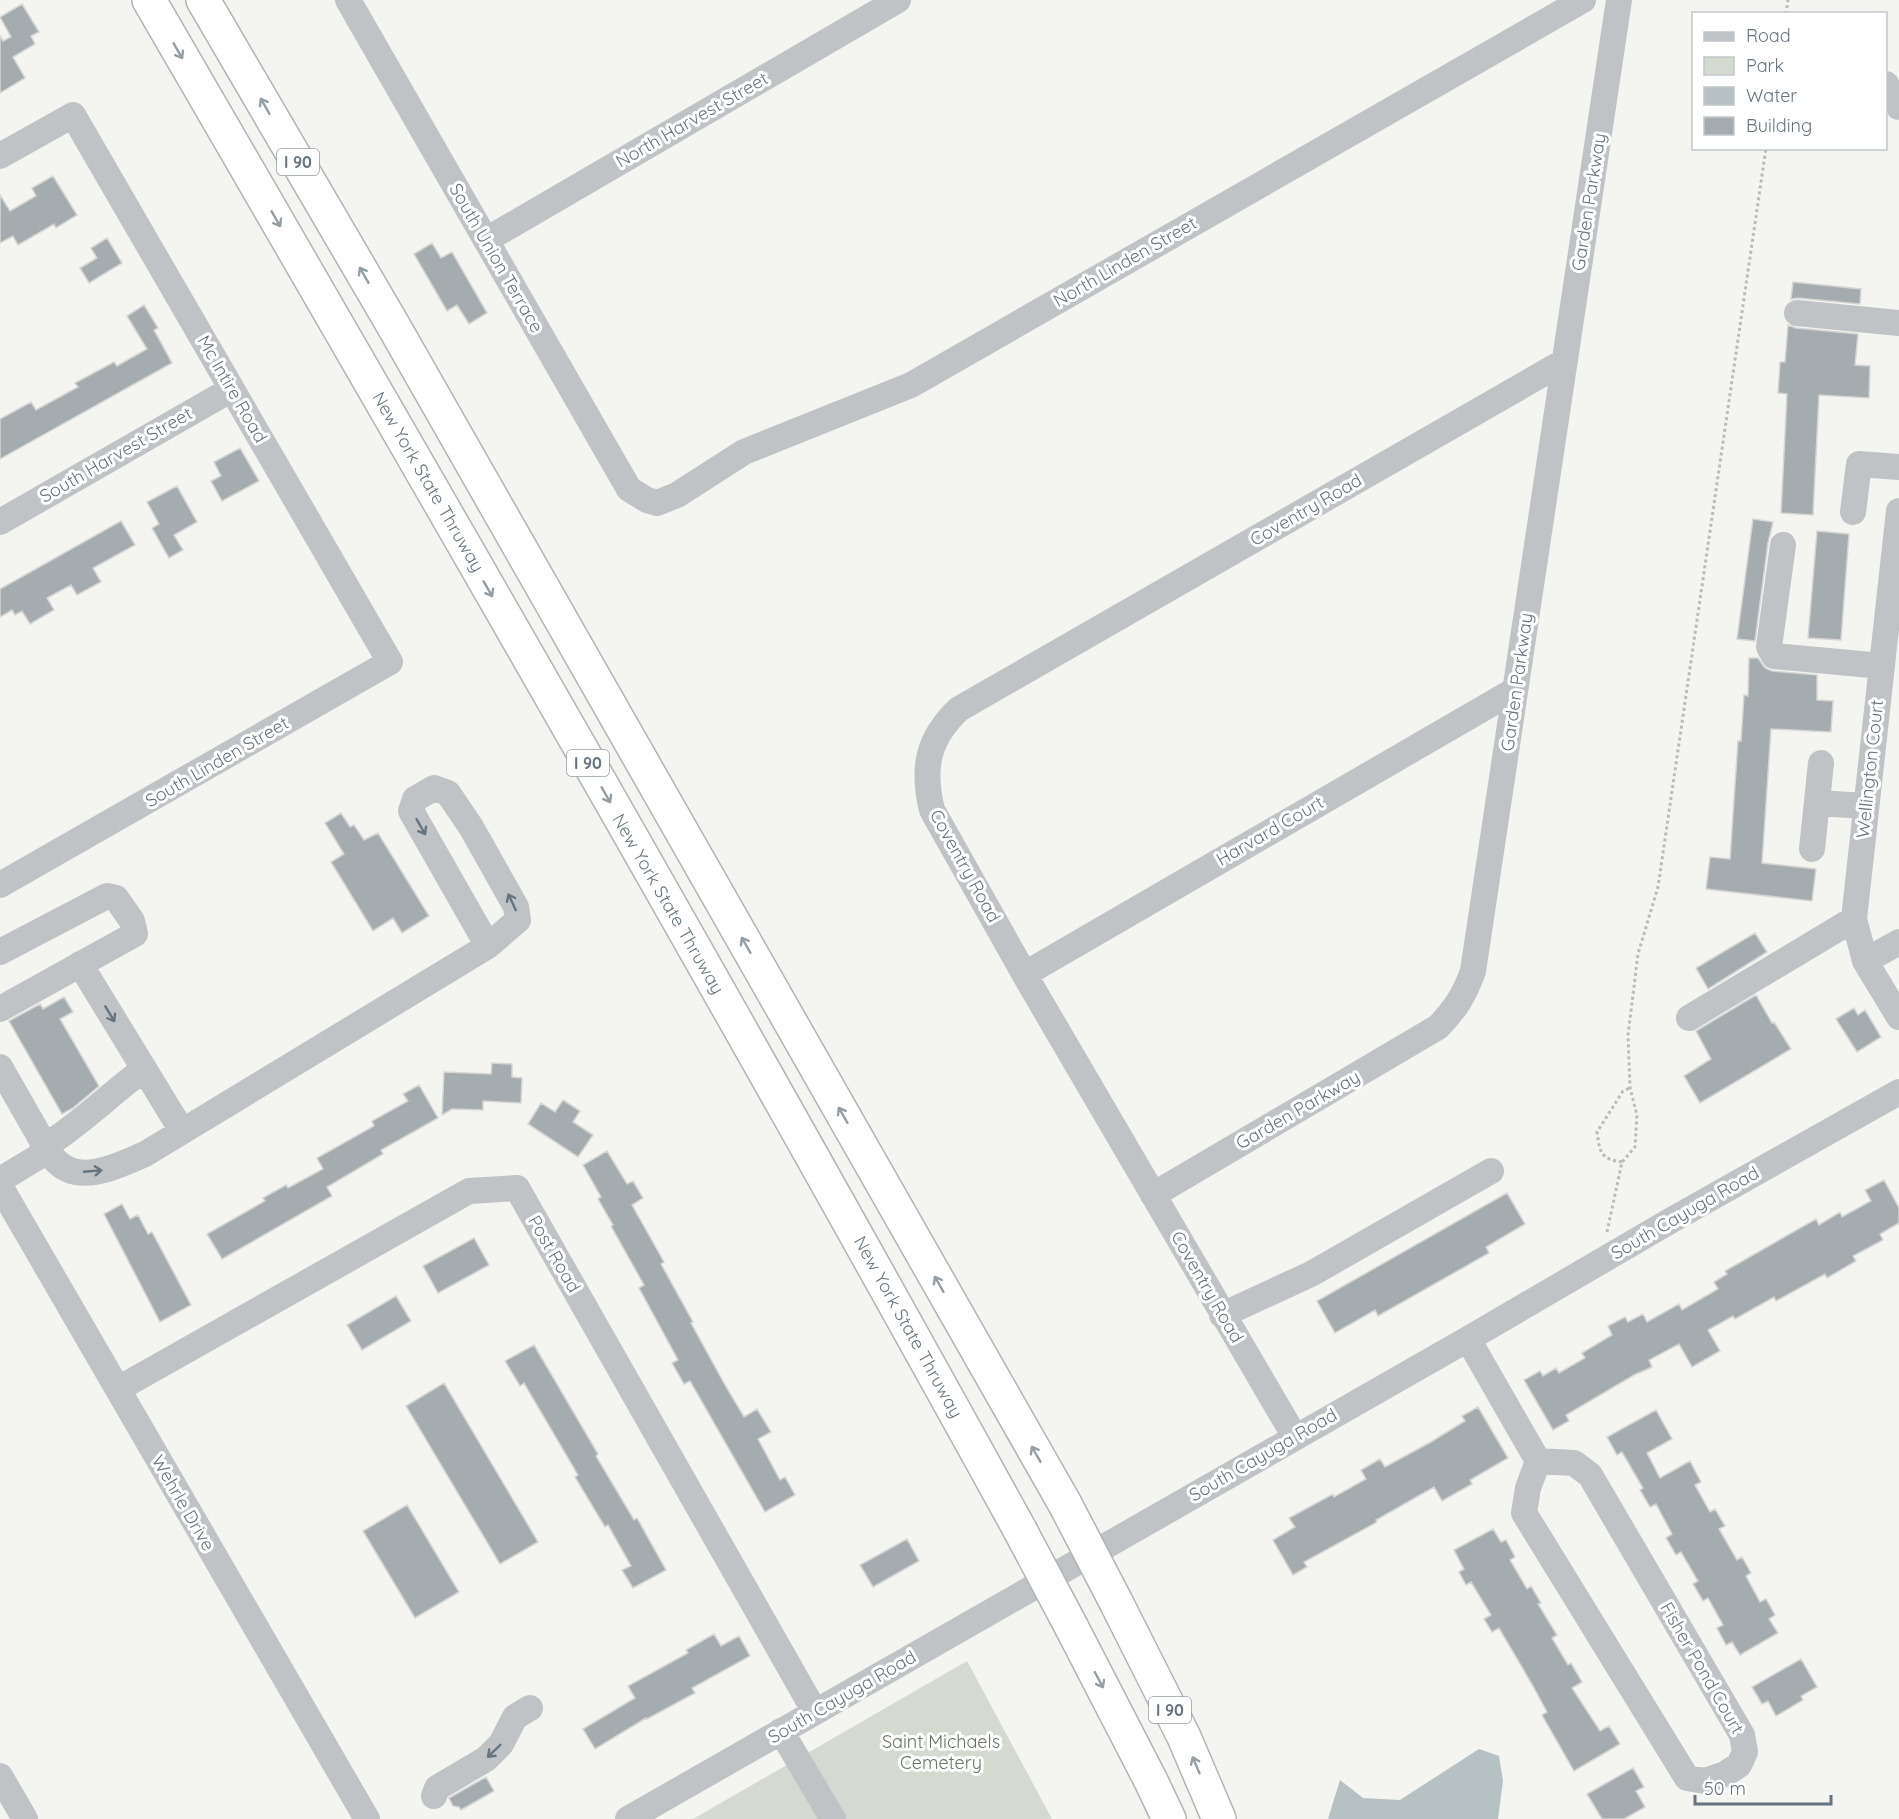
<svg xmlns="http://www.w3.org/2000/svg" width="1899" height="1819" viewBox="0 0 1899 1819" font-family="Quicksand,sans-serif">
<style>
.green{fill:#d5dad1}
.water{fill:#b6c1c4}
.building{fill:#a4acb0;stroke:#d5d5d3;stroke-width:1.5}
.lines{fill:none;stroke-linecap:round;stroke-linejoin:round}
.highway-casing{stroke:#b0b4b6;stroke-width:36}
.path{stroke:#b9bbbd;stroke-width:3;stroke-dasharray:3 3;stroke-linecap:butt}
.minor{stroke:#bfc3c6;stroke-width:26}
.highway{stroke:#fff;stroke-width:33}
.highway-bridge-casing{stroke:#b0b4b6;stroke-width:36;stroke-linecap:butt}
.highway-bridge{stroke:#fff;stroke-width:33}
.oneway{stroke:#939ea5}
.oneway2{stroke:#65747f}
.labels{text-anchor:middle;stroke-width:6;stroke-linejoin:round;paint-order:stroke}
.shield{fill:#fff;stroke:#939ea5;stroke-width:1.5}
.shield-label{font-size:16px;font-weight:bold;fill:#65747f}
.street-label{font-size:18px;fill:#65747f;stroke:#fff}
.park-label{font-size:18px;fill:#677663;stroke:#fff}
</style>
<rect width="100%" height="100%" fill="#f4f4f0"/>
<!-- green -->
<path class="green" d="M 967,1661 L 1052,1819 L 693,1819 Z"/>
<!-- water -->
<path class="water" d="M 1479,1749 L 1499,1756 L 1503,1781 L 1498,1819 L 1328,1819 L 1340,1780 L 1363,1798 L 1400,1800 Z"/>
<!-- building -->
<path class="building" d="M 22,4 L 39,32 L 31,36 L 35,44 L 13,57 L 25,78 L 0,93 L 0,36 L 3,41 L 11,37 L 0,17 Z
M 53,176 L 77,215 L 56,228 L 54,224 L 18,245 L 13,236 L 0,243 L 0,195 L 10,211 L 36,196 L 32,188 Z
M 107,238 L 122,263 L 89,283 L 80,268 L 97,258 L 91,248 Z
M 432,243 L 441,258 L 452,252 L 487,313 L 469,324 L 457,305 L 447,311 L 414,254 Z
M 1793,282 L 1861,289 L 1860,304 L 1798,298 L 1791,299 Z
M 144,305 L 158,328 L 154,330 L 172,363 L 0,459 L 0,419 L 31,402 L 36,410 L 78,387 L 75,383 L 114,362 L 117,366 L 147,349 L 127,316 Z
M 1788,325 L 1796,328 L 1858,334 L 1855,365 L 1870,366 L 1869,398 L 1819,395 L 1813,515 L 1781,513 L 1787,394 L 1778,393 L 1780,362 L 1785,362 Z
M 240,448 L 259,481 L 222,501 L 211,481 L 221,476 L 214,462 Z
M 177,486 L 197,522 L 174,535 L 183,550 L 169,558 L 152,528 L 159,524 L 147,502 Z
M 1753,519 L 1773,522 L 1768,543 L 1755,641 L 1737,639 Z
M 121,521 L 135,545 L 93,568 L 101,582 L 77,595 L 71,585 L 47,598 L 54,610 L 30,624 L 22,611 L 15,615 L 12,610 L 0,617 L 0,589 Z
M 1817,531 L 1849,534 L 1841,640 L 1808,638 Z
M 1749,658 L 1758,658 L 1765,668 L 1772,671 L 1817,675 L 1817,700 L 1833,701 L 1831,732 L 1771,729 L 1762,863 L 1816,869 L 1812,901 L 1706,889 L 1710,857 L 1730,859 L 1738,741 L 1741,741 L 1744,695 L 1748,696 Z
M 341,813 L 350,827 L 354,825 L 364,840 L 378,833 L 429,916 L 402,933 L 393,918 L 373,931 L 331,862 L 344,854 L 325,823 Z
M 1755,933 L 1767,952 L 1708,989 L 1696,968 Z
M 1756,995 L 1772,1023 L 1774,1022 L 1791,1049 L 1700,1103 L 1684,1076 L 1711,1059 L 1696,1031 Z
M 64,997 L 73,1012 L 60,1019 L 99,1086 L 73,1108 L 62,1114 L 9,1021 L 40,1004 L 43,1009 Z
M 1854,1008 L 1858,1015 L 1865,1010 L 1881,1037 L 1857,1052 L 1836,1019 Z
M 492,1063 L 512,1064 L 512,1077 L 522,1078 L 521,1103 L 483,1101 L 483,1110 L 452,1109 L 442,1115 L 444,1072 L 491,1074 Z
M 419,1085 L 438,1118 L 381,1150 L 383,1154 L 327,1187 L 332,1196 L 222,1259 L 207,1234 L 265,1201 L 263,1198 L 286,1185 L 288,1188 L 323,1169 L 317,1158 L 374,1126 L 372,1121 L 408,1101 L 403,1094 Z
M 563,1100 L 580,1111 L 573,1122 L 593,1135 L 578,1157 L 528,1124 L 541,1103 L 555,1112 Z
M 607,1151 L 627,1184 L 633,1181 L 643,1198 L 632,1205 L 664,1262 L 661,1264 L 693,1322 L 691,1323 L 725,1385 L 744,1417 L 757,1409 L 771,1432 L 758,1439 L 780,1480 L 785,1477 L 795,1495 L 765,1512 L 690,1381 L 684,1384 L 672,1363 L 678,1360 L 639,1288 L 644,1285 L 611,1226 L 613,1225 L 598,1199 L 601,1197 L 583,1165 Z
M 1884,1180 L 1899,1208 L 1899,1223 L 1880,1234 L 1883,1240 L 1853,1256 L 1856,1261 L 1827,1278 L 1825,1274 L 1776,1301 L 1774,1297 L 1735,1319 L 1733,1316 L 1708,1330 L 1720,1351 L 1692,1367 L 1679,1344 L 1649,1360 L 1652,1367 L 1634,1375 L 1566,1415 L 1569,1421 L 1553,1430 L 1524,1380 L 1540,1371 L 1543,1376 L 1556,1368 L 1559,1373 L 1585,1358 L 1582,1353 L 1612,1335 L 1608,1326 L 1625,1317 L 1628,1322 L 1643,1314 L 1647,1322 L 1679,1304 L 1682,1310 L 1718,1289 L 1714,1282 L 1727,1274 L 1725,1271 L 1816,1219 L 1819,1225 L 1840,1212 L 1842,1217 L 1871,1201 L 1865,1190 Z
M 1507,1193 L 1525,1224 L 1486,1247 L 1489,1253 L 1378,1316 L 1375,1310 L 1335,1333 L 1317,1301 Z
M 122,1204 L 130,1219 L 138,1215 L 148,1234 L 152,1232 L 191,1305 L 160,1322 L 104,1214 Z
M 474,1238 L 489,1265 L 438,1293 L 423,1266 Z
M 396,1296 L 411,1321 L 362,1350 L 347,1325 Z
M 534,1345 L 598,1454 L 596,1456 L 634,1520 L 637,1518 L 666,1570 L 633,1588 L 622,1570 L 631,1566 L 608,1525 L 605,1527 L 575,1477 L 578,1475 L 524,1383 L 520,1386 L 505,1361 Z
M 444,1383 L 538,1542 L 500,1564 L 406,1406 Z
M 1478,1407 L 1508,1458 L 1470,1480 L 1472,1484 L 1442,1501 L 1434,1487 L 1376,1520 L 1377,1522 L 1304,1562 L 1307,1567 L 1293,1575 L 1273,1540 L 1295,1527 L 1289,1518 L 1333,1494 L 1334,1497 L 1366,1479 L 1361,1470 L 1380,1459 L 1385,1467 L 1431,1442 L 1465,1421 L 1462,1416 Z
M 1656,1410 L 1672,1439 L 1647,1453 L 1660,1478 L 1690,1461 L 1701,1482 L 1695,1485 L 1710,1512 L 1715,1509 L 1725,1526 L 1719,1529 L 1737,1560 L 1742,1557 L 1751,1573 L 1746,1576 L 1760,1602 L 1766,1599 L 1775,1615 L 1769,1619 L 1778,1633 L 1740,1655 L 1732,1642 L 1726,1645 L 1717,1628 L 1723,1625 L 1708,1598 L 1703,1601 L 1693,1584 L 1698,1581 L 1681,1552 L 1676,1555 L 1666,1538 L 1672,1534 L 1656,1504 L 1650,1507 L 1640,1490 L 1643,1488 L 1622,1452 L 1617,1455 L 1607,1437 Z
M 407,1505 L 459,1592 L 415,1618 L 363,1531 Z
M 1493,1529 L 1501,1542 L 1506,1540 L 1515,1557 L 1510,1560 L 1527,1589 L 1531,1586 L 1541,1603 L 1538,1604 L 1557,1635 L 1552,1638 L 1568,1665 L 1571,1663 L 1582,1682 L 1572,1688 L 1600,1731 L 1609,1726 L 1620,1744 L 1574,1771 L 1542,1715 L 1547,1712 L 1533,1686 L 1499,1628 L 1492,1632 L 1484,1619 L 1491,1615 L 1471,1582 L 1466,1585 L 1459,1572 L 1464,1569 L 1454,1550 Z
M 907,1539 L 919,1561 L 873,1587 L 860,1565 Z
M 714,1634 L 721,1646 L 739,1636 L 750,1656 L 692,1688 L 695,1693 L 647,1719 L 646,1718 L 595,1749 L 583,1729 L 635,1698 L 628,1686 L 688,1653 L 686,1650 Z
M 1801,1659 L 1817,1687 L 1801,1696 L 1803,1700 L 1776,1716 L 1768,1701 L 1762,1704 L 1752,1687 Z
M 1633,1768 L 1644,1787 L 1636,1791 L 1645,1807 L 1624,1819 L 1602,1819 L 1587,1794 Z
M 486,1777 L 494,1791 L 461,1810 L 459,1807 L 453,1806 L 449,1798 Z"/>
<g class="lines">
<!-- highway casing -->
<g class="highway-casing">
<path id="highway" d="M 149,0 C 444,508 737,1016 1020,1530
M 203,0 L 393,325 L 1065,1504
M 1116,1602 L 1184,1737 L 1219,1819
M 1072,1628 L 1151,1781 L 1169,1819"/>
</g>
<!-- path -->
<path class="path" d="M 1786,14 L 1788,0
M 1622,1162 C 1600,1159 1600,1152 1597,1132 L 1623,1091 L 1630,1088
M 1607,1232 L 1622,1162 L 1635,1147 L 1637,1115 L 1630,1088 L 1628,1035 L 1638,954 L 1658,887 L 1766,148"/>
<!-- minor -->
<path class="minor" d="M 348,0 L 629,489 L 647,500 L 657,503 L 677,495 L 744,452 L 911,385 L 1583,0
M 1886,84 L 1899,107
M 0,156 L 73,115 L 390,662 L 0,885
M 486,240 L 898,0
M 1797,313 L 1899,323
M 1899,511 L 1854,919 L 1865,961 L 1899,1017
M 1853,512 L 1859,464 L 1899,467
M 0,522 L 232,389
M 1783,545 L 1769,647 L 1774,656 L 1882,666
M 1817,803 L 1866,806
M 1812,849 L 1821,763
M 0,952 L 107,896 L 116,898 L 132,921 L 135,934 L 0,1009
M 1865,961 L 1899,942
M 80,964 L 182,1131
M 1025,974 L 1515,690
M 1689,1018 L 1854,919
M 0,1067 L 45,1146 L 38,1157 L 0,1180
M 144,1069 C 110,1094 81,1124 45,1146 C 49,1151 52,1157 56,1161 C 80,1186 120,1165 145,1154 L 488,946 L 518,920 L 516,907 L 471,827 L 448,793 L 434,788 L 415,799 L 411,811 L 488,946
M 0,1186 L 367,1819
M 1153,1195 L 1438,1027 C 1455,1010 1465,994 1473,971 L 1619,0
M 1222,1315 L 1311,1274 L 1491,1171
M 1468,1339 L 1538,1461 L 1528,1488 L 1524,1513 L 1687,1778 L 1705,1781 L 1725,1774 L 1739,1765 L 1745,1752 L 1742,1735 L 1590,1475 L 1574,1463 L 1538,1461
M 118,1389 L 469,1191 L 517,1188 L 815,1712
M 1295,1437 L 1030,984 L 932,810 C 922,769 927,739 959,709 L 1565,361
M 781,1731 L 833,1819
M 0,1776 L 25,1819
M 434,1796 L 437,1788 L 486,1759 L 501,1744 L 515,1717 L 530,1708
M 628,1819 L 1468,1339 L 1670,1221 L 1899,1092"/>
<!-- highway -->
<use href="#highway" class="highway"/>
<!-- highway-bridge casing -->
<g class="highway-bridge-casing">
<path id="highway-bridge" d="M 1065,1504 L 1116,1602
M 1020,1530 L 1072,1628"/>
</g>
<!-- highway-bridge -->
<use href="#highway-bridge" class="highway-bridge"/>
</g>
<!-- one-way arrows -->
<defs><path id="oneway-shaft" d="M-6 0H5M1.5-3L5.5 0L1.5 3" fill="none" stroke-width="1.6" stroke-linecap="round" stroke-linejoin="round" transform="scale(1.5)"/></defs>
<g class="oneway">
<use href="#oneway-shaft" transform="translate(178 51) rotate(60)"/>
<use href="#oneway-shaft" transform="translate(265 106) rotate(-120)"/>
<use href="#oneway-shaft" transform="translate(276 219) rotate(60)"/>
<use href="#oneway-shaft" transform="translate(364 275) rotate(-120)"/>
<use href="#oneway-shaft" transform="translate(488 589) rotate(60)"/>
<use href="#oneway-shaft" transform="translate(606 795) rotate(60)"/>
<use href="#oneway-shaft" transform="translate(746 945) rotate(-120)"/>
<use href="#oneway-shaft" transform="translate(843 1115) rotate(-120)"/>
<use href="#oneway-shaft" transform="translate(939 1284) rotate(-120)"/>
<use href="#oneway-shaft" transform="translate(1036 1454) rotate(-120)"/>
<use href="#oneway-shaft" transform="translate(1099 1680) rotate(62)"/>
<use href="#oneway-shaft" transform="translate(1196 1765) rotate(-113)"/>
</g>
<g class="oneway2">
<use href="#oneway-shaft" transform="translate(421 827) rotate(60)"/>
<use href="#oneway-shaft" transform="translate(512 902) rotate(-115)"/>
<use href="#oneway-shaft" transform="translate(110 1014) rotate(59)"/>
<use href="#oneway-shaft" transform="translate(93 1171) rotate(-5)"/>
<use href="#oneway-shaft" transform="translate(494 1751) rotate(136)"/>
</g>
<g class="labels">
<!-- shield labels -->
<g class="shield">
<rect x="277" y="149" width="42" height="26" rx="4.5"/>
<rect x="567" y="750" width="42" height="26" rx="4.5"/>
<rect x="1149" y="1697" width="42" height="26" rx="4.5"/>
</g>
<g class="shield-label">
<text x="298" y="168">I 90</text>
<text x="588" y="769">I 90</text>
<text x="1170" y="1716">I 90</text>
</g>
<!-- street labels -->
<g class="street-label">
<text transform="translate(692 120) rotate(-30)" y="6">North Harvest Street</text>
<text transform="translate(1589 202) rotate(-81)" y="6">Garden Parkway</text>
<text transform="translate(496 258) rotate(60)" y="6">South Union Terrace</text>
<text transform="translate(1125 262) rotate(-30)" y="6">North Linden Street</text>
<text transform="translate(232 389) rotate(60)" y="6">Mc Intire Road</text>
<text transform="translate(116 455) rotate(-30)" y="6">South Harvest Street</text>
<text transform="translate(428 482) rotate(60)" y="6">New York State Thruway</text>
<text transform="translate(1306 510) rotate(-30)" y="6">Coventry Road</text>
<text transform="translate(1517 682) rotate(-82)" y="6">Garden Parkway</text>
<text transform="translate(217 762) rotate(-30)" y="6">South Linden Street</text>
<text transform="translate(1870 769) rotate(-84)" y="6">Wellington Court</text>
<text transform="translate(1270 831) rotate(-30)" y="6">Harvard Court</text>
<text transform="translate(965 866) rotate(61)" y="6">Coventry Road</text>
<text transform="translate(668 904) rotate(60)" y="6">New York State Thruway</text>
<text transform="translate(1298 1110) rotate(-30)" y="6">Garden Parkway</text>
<text transform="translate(1685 1213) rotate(-30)" y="6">South Cayuga Road</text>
<text transform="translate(554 1254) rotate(60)" y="6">Post Road</text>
<text transform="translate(1207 1287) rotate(60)" y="6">Coventry Road</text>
<text transform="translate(908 1327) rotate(61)" y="6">New York State Thruway</text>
<text transform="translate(1263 1455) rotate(-30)" y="6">South Cayuga Road</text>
<text transform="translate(183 1503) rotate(60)" y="6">Wehrle Drive</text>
<text transform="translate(1702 1668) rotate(60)" y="6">Fisher Pond Court</text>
<text transform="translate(842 1697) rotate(-30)" y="6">South Cayuga Road</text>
</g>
<!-- park labels -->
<g class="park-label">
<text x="941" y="1748">Saint Michaels<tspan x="941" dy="21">Cemetery</tspan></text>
</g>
</g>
<!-- legend -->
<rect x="1692" y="12" width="195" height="138" fill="#ffffff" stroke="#c1c7cc" stroke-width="1.5"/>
<rect x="1704" y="32" width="30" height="9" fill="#bfc3c6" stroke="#c1c7cc" stroke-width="1.5"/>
<text x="1746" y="42" font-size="18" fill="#65747f">Road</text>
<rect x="1704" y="57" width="30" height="18" fill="#d5dad1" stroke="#c1c7cc" stroke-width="1.5"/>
<text x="1746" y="72" font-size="18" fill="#65747f">Park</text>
<rect x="1704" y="87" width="30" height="18" fill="#b6c1c4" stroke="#c1c7cc" stroke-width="1.5"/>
<text x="1746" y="102" font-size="18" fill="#65747f">Water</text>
<rect x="1704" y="117" width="30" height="18" fill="#a4acb0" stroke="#c1c7cc" stroke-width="1.5"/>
<text x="1746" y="132" font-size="18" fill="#65747f">Building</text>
<!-- scale -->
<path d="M1695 1795v9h136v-9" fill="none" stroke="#65747f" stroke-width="3"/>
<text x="1704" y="1795" font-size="18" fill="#65747f" stroke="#ffffff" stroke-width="4.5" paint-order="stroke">50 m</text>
</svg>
